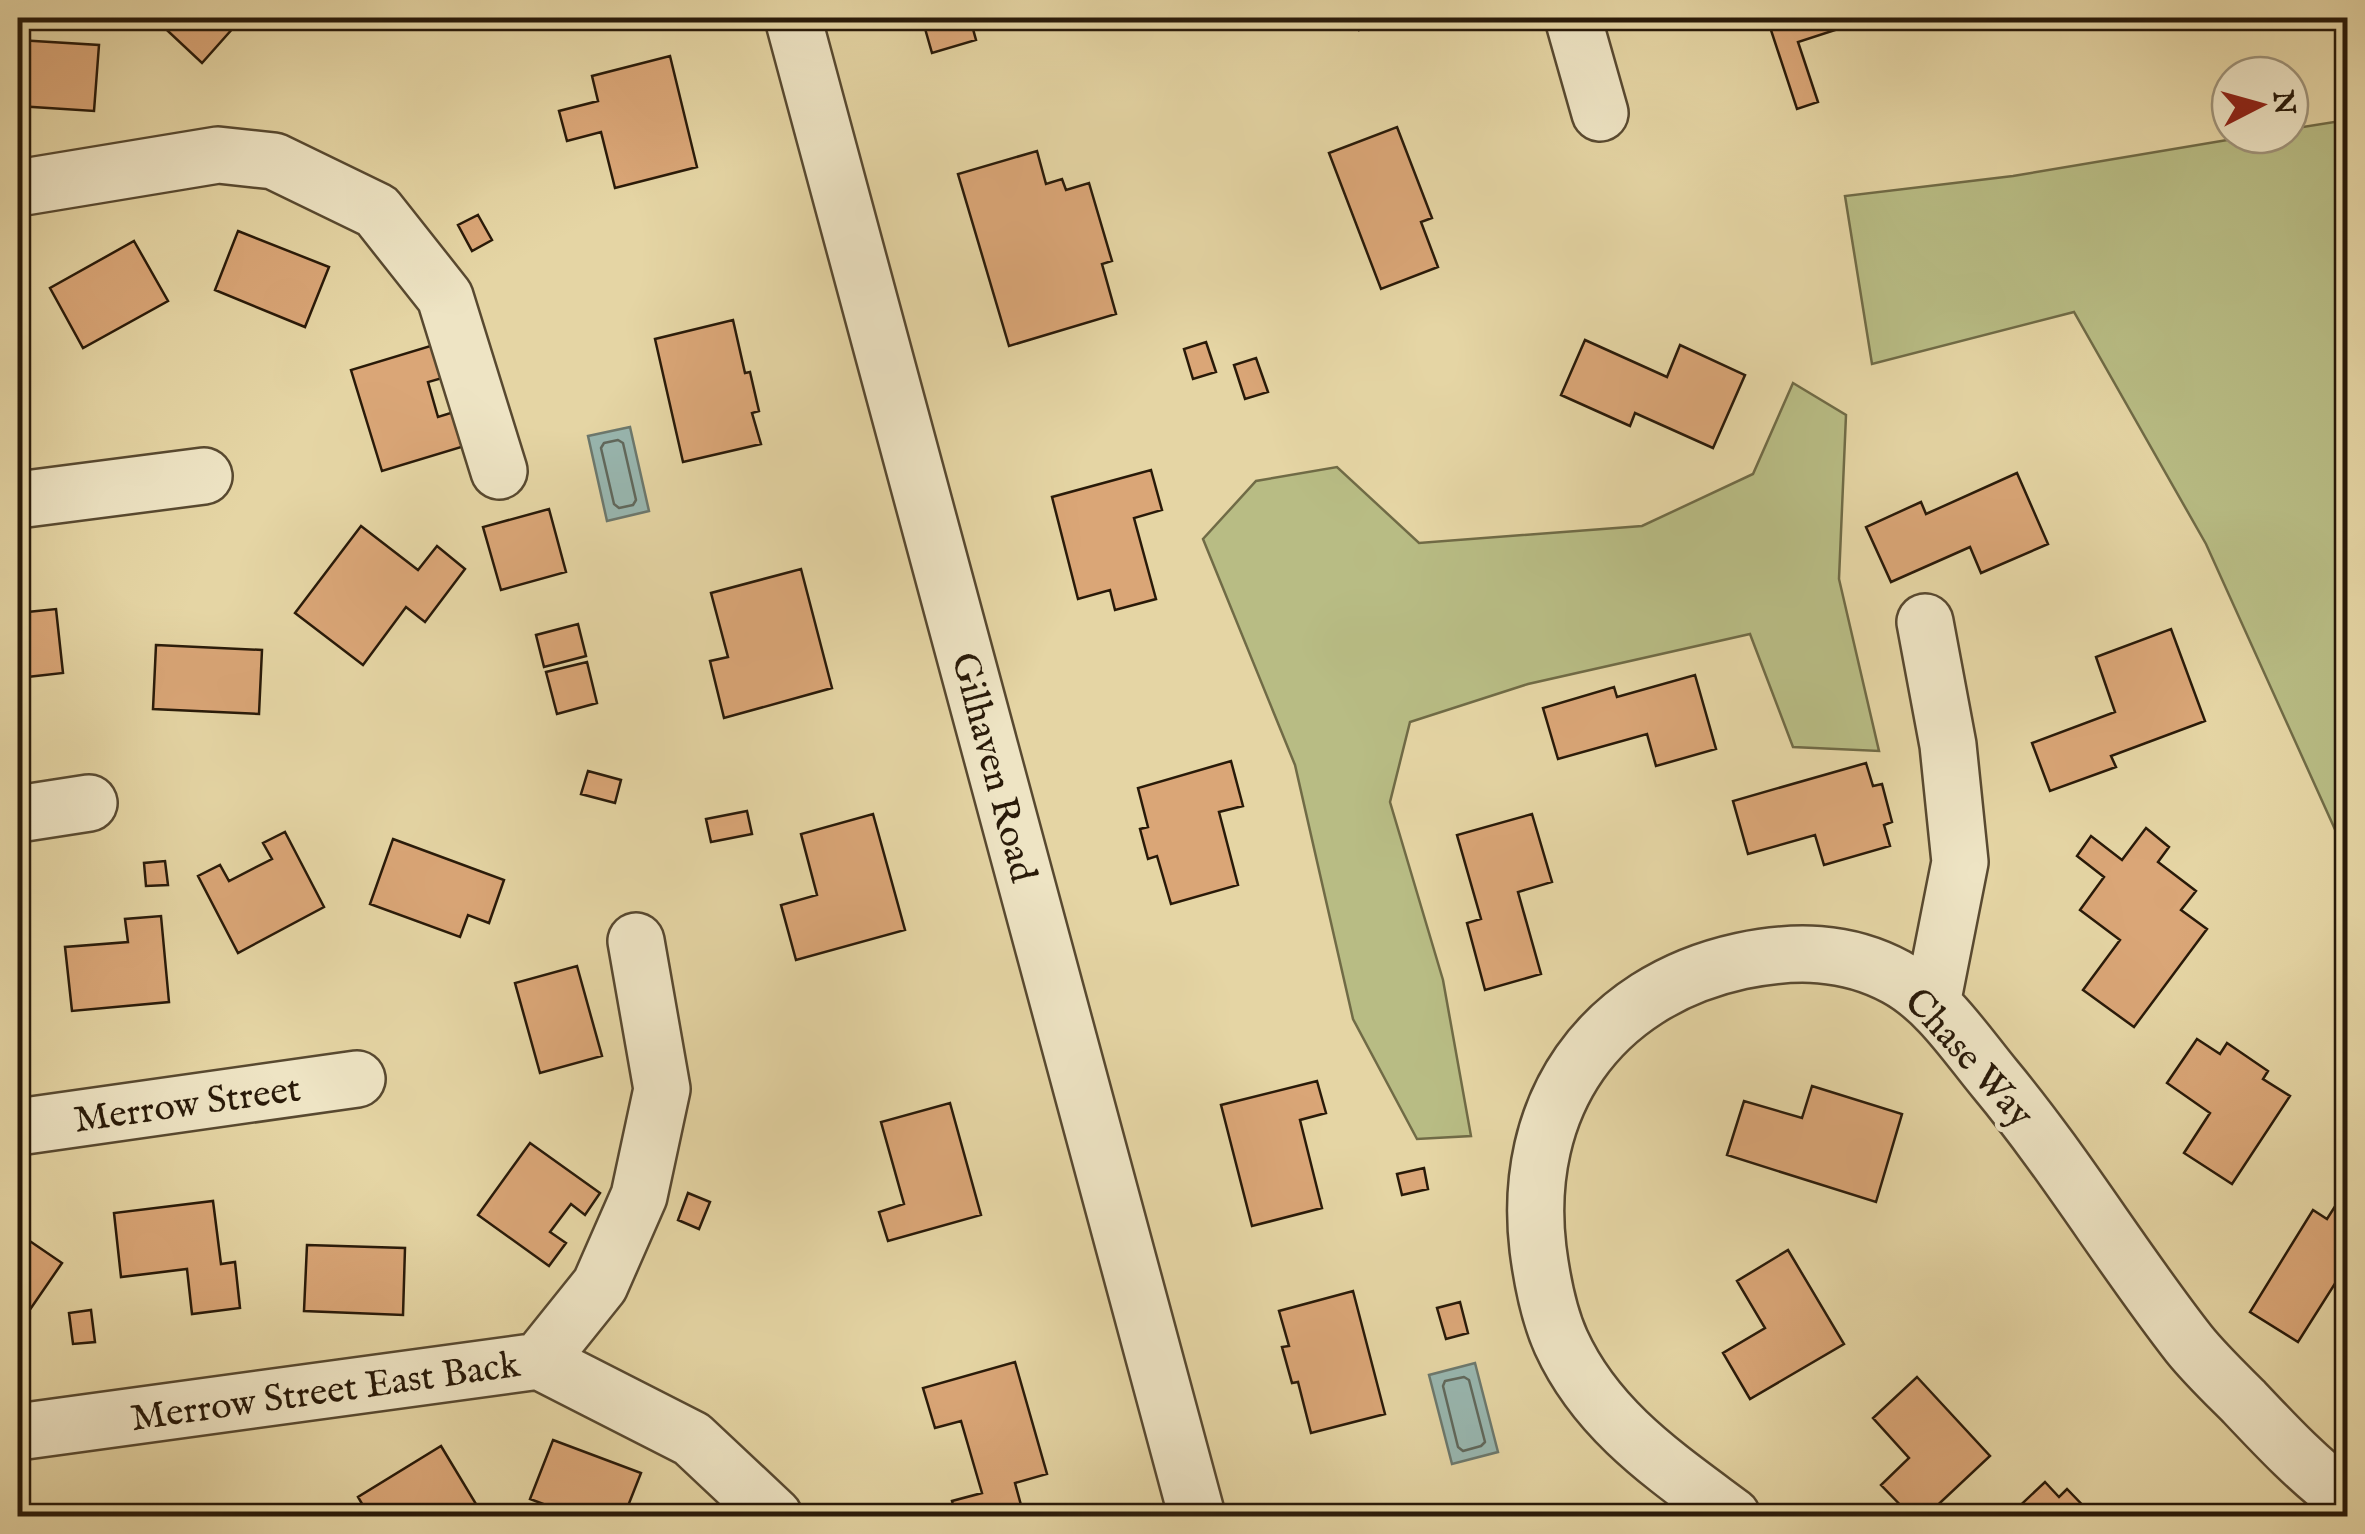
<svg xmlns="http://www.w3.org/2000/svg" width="2365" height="1534" viewBox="0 0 2365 1534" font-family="'IM FELL English',serif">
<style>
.green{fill:#b8bc84;stroke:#706b46;stroke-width:2.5}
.water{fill:#98b6af;stroke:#6c786d;stroke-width:2.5}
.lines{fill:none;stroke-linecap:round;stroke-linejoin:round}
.shore{stroke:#60685c;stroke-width:2.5}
.building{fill:#daa677;stroke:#291a09;stroke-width:2.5}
.minor-casing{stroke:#584930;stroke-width:60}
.minor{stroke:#eee4c4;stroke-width:55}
.labels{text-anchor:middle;stroke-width:10;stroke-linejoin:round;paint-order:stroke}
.street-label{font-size:38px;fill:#291a09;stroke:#eee4c4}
</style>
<rect width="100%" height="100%" fill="#e5d5a4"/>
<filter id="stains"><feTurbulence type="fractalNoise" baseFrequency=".002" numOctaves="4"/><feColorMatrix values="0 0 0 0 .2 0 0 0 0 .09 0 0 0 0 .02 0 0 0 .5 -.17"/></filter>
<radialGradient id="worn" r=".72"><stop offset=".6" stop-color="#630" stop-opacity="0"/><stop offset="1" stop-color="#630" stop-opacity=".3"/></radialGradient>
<!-- green -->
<path class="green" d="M 2347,120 L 2348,120 L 2347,856 L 2206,544 L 2074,312 L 1872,364 L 1845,196 L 2013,176 L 2257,135 L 2290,135 L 2290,129 Z
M 1793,383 L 1846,415 L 1839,579 L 1879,751 L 1793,747 L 1750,634 L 1528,684 L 1410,722 L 1390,802 L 1443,980 L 1471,1136 L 1417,1139 L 1353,1019 L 1295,765 L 1203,539 L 1256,481 L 1337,467 L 1419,543 L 1642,526 L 1753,474 Z"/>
<!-- water -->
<path class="water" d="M 630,427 L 649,511 L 607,521 L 588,436 Z
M 1475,1363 L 1498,1452 L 1452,1464 L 1429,1375 Z"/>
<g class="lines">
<!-- shore -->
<path class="shore" d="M 618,440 L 623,443 L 636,500 L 633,505 L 619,508 L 614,504 L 601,448 L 604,443 Z
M 1464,1377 L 1469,1380 L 1485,1442 L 1481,1446 L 1463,1451 L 1458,1447 L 1443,1386 L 1445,1381 Z"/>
</g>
<!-- building -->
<path class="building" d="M 154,18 L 242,18 L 202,63 Z
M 922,18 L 1008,18 L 1008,19 L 973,29 L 976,40 L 932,53 Z
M 1356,18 L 1412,18 L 1359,30 Z
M 1767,18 L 1872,18 L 1798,42 L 1818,102 L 1797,109 Z
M 18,40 L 99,45 L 94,111 L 18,106 Z
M 670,56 L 697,167 L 615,188 L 601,132 L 567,141 L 559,111 L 598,101 L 592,76 Z
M 1397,127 L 1432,218 L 1421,222 L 1438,267 L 1381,289 L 1329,153 Z
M 1037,151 L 1046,184 L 1062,179 L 1066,190 L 1089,183 L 1112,261 L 1102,264 L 1116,314 L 1009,346 L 958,174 Z
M 478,215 L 492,240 L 472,251 L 458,225 Z
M 238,231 L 329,267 L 305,327 L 215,290 Z
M 134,241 L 168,301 L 83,348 L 50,288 Z
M 733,320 L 745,373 L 750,372 L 759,411 L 752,413 L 761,444 L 683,462 L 655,339 Z
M 1585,340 L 1667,377 L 1680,345 L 1745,375 L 1713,448 L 1635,413 L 1630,426 L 1561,395 Z
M 1206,342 L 1216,372 L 1193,379 L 1184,349 Z
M 437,344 L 446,377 L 428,382 L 438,417 L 457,411 L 468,445 L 382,471 L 351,370 Z
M 1256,358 L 1268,392 L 1245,399 L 1234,365 Z
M 1151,470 L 1162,510 L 1134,518 L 1156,599 L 1115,610 L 1110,590 L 1078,599 L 1052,497 Z
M 2017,473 L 2048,544 L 1981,573 L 1970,547 L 1891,582 L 1866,527 L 1921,502 L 1926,514 Z
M 549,509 L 566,572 L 501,590 L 483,527 Z
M 361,526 L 418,570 L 437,546 L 465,569 L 425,622 L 406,607 L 363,665 L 295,613 Z
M 801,569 L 832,688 L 724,718 L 710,661 L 728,657 L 711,593 Z
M 56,609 L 63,673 L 18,678 L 18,613 Z
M 578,624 L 586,656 L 544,667 L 536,635 Z
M 2171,629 L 2205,721 L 2111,756 L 2116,767 L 2050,791 L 2032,743 L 2115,712 L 2096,657 Z
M 156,645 L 262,650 L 259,714 L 153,709 Z
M 587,662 L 597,703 L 557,714 L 546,672 Z
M 1695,675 L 1716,749 L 1656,766 L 1647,734 L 1558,759 L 1543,708 L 1614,687 L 1617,697 Z
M 1231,761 L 1243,806 L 1219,812 L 1238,885 L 1171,904 L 1157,856 L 1148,859 L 1140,829 L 1148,827 L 1138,788 Z
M 1866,763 L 1873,786 L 1882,784 L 1892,822 L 1884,825 L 1890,846 L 1824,865 L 1815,835 L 1748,854 L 1733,801 Z
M 588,771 L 621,780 L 615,803 L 581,794 Z
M 747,811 L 752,834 L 711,842 L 706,819 Z
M 873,814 L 905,930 L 796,960 L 781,905 L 817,895 L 801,834 Z
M 1532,814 L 1552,882 L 1518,892 L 1541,974 L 1485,990 L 1467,923 L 1481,919 L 1457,835 Z
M 2146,828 L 2169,847 L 2158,862 L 2196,891 L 2181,910 L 2207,929 L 2134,1027 L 2083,990 L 2120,940 L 2080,910 L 2104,877 L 2077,856 L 2091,836 L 2122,860 Z
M 285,832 L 324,907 L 238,953 L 198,876 L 220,865 L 229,881 L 272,859 L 263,843 Z
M 393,839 L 504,880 L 489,923 L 468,915 L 460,937 L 370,904 Z
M 165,861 L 168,885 L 146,886 L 144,863 Z
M 161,916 L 169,1002 L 72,1011 L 65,947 L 128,942 L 125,919 Z
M 577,966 L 602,1056 L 540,1073 L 515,983 Z
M 2197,1039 L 2220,1054 L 2227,1043 L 2268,1071 L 2263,1079 L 2290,1096 L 2232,1184 L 2184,1153 L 2210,1113 L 2167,1083 Z
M 1317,1081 L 1326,1113 L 1300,1120 L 1322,1208 L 1252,1226 L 1221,1105 Z
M 1812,1086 L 1902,1114 L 1876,1202 L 1727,1155 L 1744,1101 L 1802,1118 Z
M 950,1103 L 981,1215 L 888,1241 L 879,1212 L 904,1204 L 881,1122 Z
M 530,1143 L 600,1193 L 585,1215 L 571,1204 L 550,1232 L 566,1243 L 549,1266 L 478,1215 Z
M 1424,1168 L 1428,1189 L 1402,1195 L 1397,1174 Z
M 2348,1186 L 2348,1263 L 2298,1342 L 2250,1312 L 2313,1210 L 2327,1219 Z
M 688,1193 L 710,1202 L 699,1229 L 678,1220 Z
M 213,1201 L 221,1264 L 235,1262 L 240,1308 L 192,1314 L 187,1269 L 121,1277 L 114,1213 Z
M 18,1233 L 62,1263 L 18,1327 Z
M 307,1245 L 405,1248 L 403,1315 L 304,1311 Z
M 1788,1250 L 1844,1344 L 1750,1399 L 1723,1353 L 1765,1328 L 1737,1281 Z
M 1353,1291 L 1385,1414 L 1311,1433 L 1298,1382 L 1292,1383 L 1282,1347 L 1289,1346 L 1279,1311 Z
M 1460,1302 L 1468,1333 L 1446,1339 L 1437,1308 Z
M 91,1310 L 95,1342 L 73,1344 L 69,1313 Z
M 1015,1362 L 1047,1474 L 1015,1483 L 1024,1516 L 956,1516 L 952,1501 L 982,1493 L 961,1421 L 935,1428 L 923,1388 Z
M 1917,1377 L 1990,1456 L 1926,1516 L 1911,1516 L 1881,1485 L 1909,1458 L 1873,1418 Z
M 553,1440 L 641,1473 L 624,1516 L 575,1516 L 530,1499 Z
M 441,1446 L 476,1504 L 455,1516 L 369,1516 L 358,1497 Z
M 2045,1482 L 2059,1497 L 2067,1489 L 2093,1516 L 2009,1516 Z"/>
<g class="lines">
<!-- minor casing -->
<g class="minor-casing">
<path id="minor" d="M 793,18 L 1197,1516
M 1573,18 L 1600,113
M 18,188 L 218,155 L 274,161 L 377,211 L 445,297 L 499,471
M 18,500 L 204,476
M 1925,622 L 1948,745 L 1960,862 L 1932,1004
M 18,814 L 89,803
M 18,1127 L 357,1079
M 539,1361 L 692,1439 L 774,1516
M 18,1432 L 539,1361 L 600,1285 L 639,1196 L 662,1089 L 636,941
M 1732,1516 C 1665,1466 1597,1421 1561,1342 C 1548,1313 1542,1280 1538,1249 C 1521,1106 1599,992 1741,961 C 1794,950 1846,950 1896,977 C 1937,999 1966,1044 1995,1079 C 2065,1163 2121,1257 2189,1344 C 2205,1364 2225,1383 2244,1402 C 2277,1437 2309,1471 2348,1500"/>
</g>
<!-- minor -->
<use href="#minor" class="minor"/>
</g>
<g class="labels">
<!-- street labels -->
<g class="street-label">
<text transform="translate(995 767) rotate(75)" y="13">Gilhaven Road</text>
<text transform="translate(1970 1057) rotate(48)" y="13">Chase Way</text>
<text transform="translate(187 1103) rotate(-8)" y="13">Merrow Street</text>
<text transform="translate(325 1390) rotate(-8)" y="13">Merrow Street East Back</text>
</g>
</g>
<!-- margin -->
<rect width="2365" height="1534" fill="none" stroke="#e5d5a4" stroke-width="60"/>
<rect x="20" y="20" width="2325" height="1494" fill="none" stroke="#291a09" stroke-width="5"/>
<rect x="30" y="30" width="2305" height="1474" fill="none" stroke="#291a09" stroke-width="2.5"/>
<!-- north arrow -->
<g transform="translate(2260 105) rotate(84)"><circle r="48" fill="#eee4c4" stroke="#9f9379" stroke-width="2.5"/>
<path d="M0-8L18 38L0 25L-18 38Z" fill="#8f2418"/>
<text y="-15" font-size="28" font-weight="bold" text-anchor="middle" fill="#291a09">N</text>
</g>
<rect width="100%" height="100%" filter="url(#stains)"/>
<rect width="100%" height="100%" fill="url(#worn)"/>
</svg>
